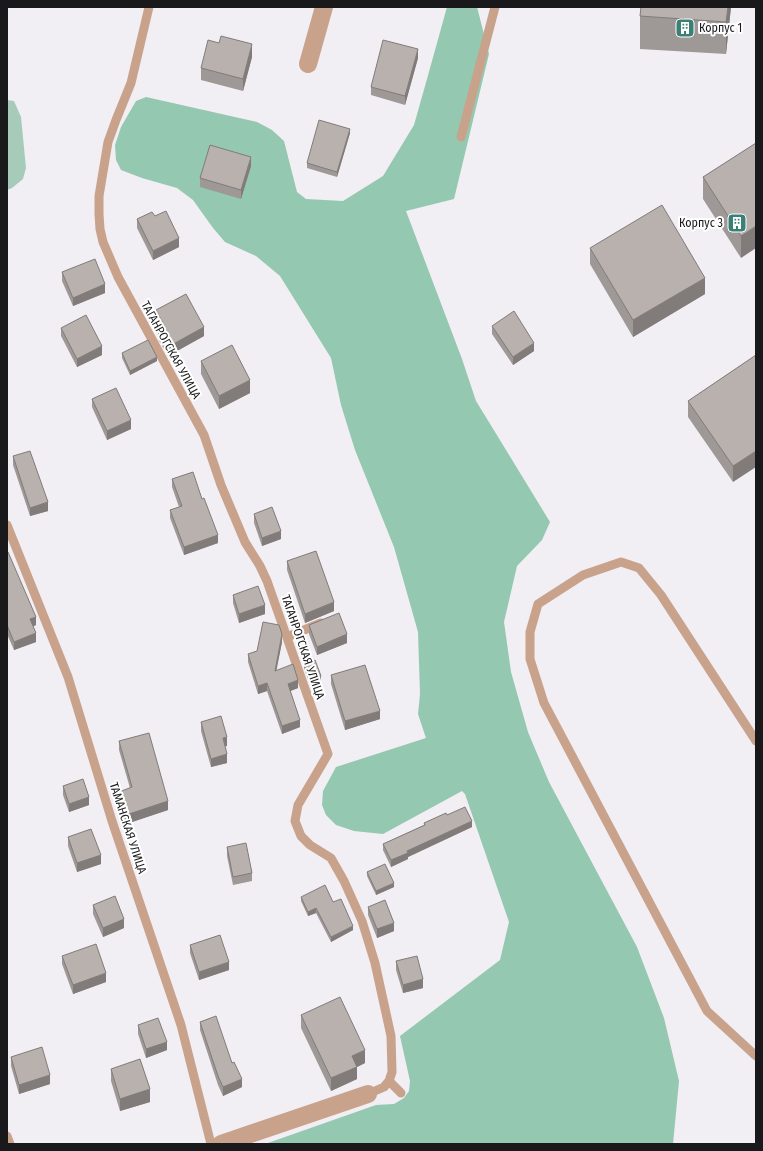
<svg xmlns="http://www.w3.org/2000/svg" width="763" height="1151" viewBox="0 0 763 1151" font-family="'Fira Sans Condensed',sans-serif">
<style>
.green{fill:#a6ccb9}
.forest{fill:#94c8b0}
.lines{fill:none;stroke-linecap:round;stroke-linejoin:round}
.lane{stroke:#c9a28c;stroke-width:9}
.street{stroke:#c9a28c;stroke-width:18}
.wall{fill:#9e9896}
.shaded-wall{fill:#817c7a}
.building{fill:#b8b1ae;stroke:#817c7a}
.labels{text-anchor:middle;stroke-width:4;stroke-linejoin:round;paint-order:stroke}
.poi-label{font-size:12px;fill:#19181a;stroke:#fff;text-anchor:start}
.street-label{font-size:12px;fill:#19181a;stroke:#fff}
</style>
<rect width="100%" height="100%" fill="#f1eef4"/>
<!-- green -->
<path class="green" d="M 7,100 L 14,101 L 21,117 L 26,168 L 23,179 L 12,188 L 7,190 Z"/>
<!-- forest -->
<path class="forest" d="M 447,7 L 477,7 L 489,54 L 454,199 L 406,211 L 462,359 L 476,401 L 550,522 L 542,540 L 517,566 L 504,622 L 511,672 L 528,732 L 549,782 L 637,947 L 664,1018 L 679,1081 L 673,1144 L 265,1144 L 376,1105 L 394,1104 L 404,1098 L 409,1091 L 410,1081 L 400,1036 L 500,960 L 509,922 L 465,794 L 462,791 L 383,834 L 354,831 L 336,825 L 326,815 L 322,805 L 323,791 L 336,767 L 426,738 L 418,714 L 420,694 L 418,632 L 394,547 L 355,450 L 341,405 L 331,358 L 280,276 L 256,256 L 225,242 L 213,228 L 193,200 L 177,188 L 142,178 L 121,170 L 116,160 L 115,145 L 121,127 L 136,101 L 146,97 L 257,122 L 272,130 L 284,141 L 297,192 L 306,199 L 343,201 L 383,176 L 414,125 L 427,79 Z"/>
<g class="lines">
<!-- lane -->
<path class="lane" d="M 149,7 L 131,83 L 116,120 L 108,142 L 99,196 L 99,214 L 100,229 L 103,242 L 118,277 L 204,435 L 221,485 L 245,542 L 260,566 L 267,581 L 328,754 L 298,805 L 295,821 L 301,836 L 310,845 L 331,858 L 344,881 L 362,921 L 375,963 L 391,1036 L 392,1072 L 389,1081 L 384,1087 L 368,1094
M 461,137 L 495,7
M 7,525 L 68,677 L 112,821 L 181,1025 L 211,1144
M 287,637 L 321,623
M 756,741 L 661,595 L 639,568 L 621,562 L 583,575 L 538,604 L 530,632 L 530,659 L 544,703 L 707,1011 L 756,1056
M 389,1081 L 401,1093
M 7,1136 L 10,1144"/>
<!-- street -->
<path class="street" d="M 308,64 L 324,7
M 221,1144 L 368,1094"/>
</g>
<!-- wall -->
<path class="wall" d="M 641,7 L 731,7 L 726,54 L 640,49 L 640,16 Z
M 252,57 L 243,91 L 201,80 L 201,68 Z
M 418,58 L 405,105 L 371,95 L 371,87 Z
M 350,133 L 337,177 L 307,168 L 307,163 Z
M 756,143 L 741,258 L 703,199 L 703,177 Z
M 251,166 L 241,199 L 200,187 L 200,178 Z
M 155,216 L 179,247 L 153,260 L 137,228 L 137,219 Z
M 590,248 L 705,294 L 633,337 L 590,264 Z
M 62,272 L 105,293 L 73,306 L 62,281 Z
M 156,310 L 204,336 L 168,356 L 158,339 L 158,330 L 161,329 L 156,319 Z
M 492,326 L 534,351 L 513,365 L 492,334 Z
M 61,328 L 102,355 L 77,367 L 61,336 Z
M 122,353 L 157,361 L 130,375 L 122,358 Z
M 756,355 L 733,482 L 688,417 L 688,401 Z
M 201,361 L 250,393 L 219,409 L 201,374 Z
M 92,399 L 131,429 L 107,440 L 92,407 Z
M 13,456 L 48,511 L 30,516 L 13,465 Z
M 172,479 L 202,499 L 218,543 L 184,555 L 170,518 L 170,510 L 179,507 L 172,487 Z
M 254,514 L 281,539 L 262,546 L 254,523 Z
M 7,553 L 36,625 L 33,626 L 36,642 L 14,650 L 7,634 Z
M 287,561 L 334,611 L 305,623 L 287,570 Z
M 233,595 L 265,614 L 239,623 L 233,603 Z
M 309,625 L 347,643 L 317,655 L 309,634 Z
M 282,642 L 276,670 L 298,688 L 290,691 L 300,727 L 282,734 L 267,691 L 258,694 L 248,662 L 248,654 Z
M 304,664 L 321,680 L 310,684 L 304,668 Z
M 331,675 L 380,719 L 345,730 L 331,684 Z
M 201,722 L 227,746 L 225,746 L 227,763 L 211,767 L 201,731 Z
M 119,741 L 168,810 L 126,824 L 119,800 L 119,792 L 130,788 L 119,750 Z
M 63,786 L 89,805 L 69,812 L 63,795 Z
M 447,815 L 472,827 L 408,857 L 408,859 L 391,867 L 383,850 L 383,844 L 424,825 L 424,823 Z
M 68,837 L 101,864 L 77,872 L 68,846 Z
M 227,847 L 252,873 L 252,881 L 233,885 L 227,856 Z
M 367,872 L 394,887 L 376,895 L 367,876 Z
M 301,897 L 333,902 L 353,930 L 331,942 L 316,913 L 308,916 L 301,901 Z
M 93,905 L 124,928 L 103,937 L 93,914 Z
M 368,907 L 394,931 L 377,938 L 368,915 Z
M 190,945 L 229,970 L 199,980 L 190,953 Z
M 62,956 L 106,982 L 73,994 L 62,964 Z
M 396,961 L 423,988 L 403,993 L 396,970 Z
M 301,1015 L 365,1063 L 357,1067 L 357,1079 L 331,1091 L 301,1028 Z
M 200,1022 L 232,1063 L 242,1087 L 223,1096 L 218,1085 L 200,1030 Z
M 138,1025 L 167,1050 L 146,1058 L 138,1034 Z
M 11,1057 L 50,1084 L 19,1094 L 11,1066 Z
M 111,1069 L 150,1102 L 120,1111 L 111,1081 Z"/>
<!-- shaded-wall -->
<path class="shaded-wall" d="M 728,7 L 731,7 L 726,54 L 726,22 Z
M 252,44 L 252,57 L 243,91 L 243,79 Z
M 418,49 L 418,58 L 405,105 L 405,96 Z
M 350,129 L 350,133 L 337,177 L 337,172 Z
M 251,157 L 251,166 L 241,199 L 241,190 Z
M 756,226 L 756,248 L 741,258 L 741,236 Z
M 179,238 L 179,247 L 153,260 L 153,251 Z
M 705,278 L 705,294 L 633,337 L 633,320 Z
M 105,284 L 105,293 L 73,306 L 73,298 Z
M 204,327 L 204,336 L 168,356 L 168,347 Z
M 534,343 L 534,351 L 513,365 L 513,357 Z
M 102,346 L 102,355 L 77,367 L 77,359 Z
M 157,357 L 157,361 L 130,375 L 130,371 Z
M 250,380 L 250,393 L 219,409 L 219,396 Z
M 131,420 L 131,429 L 107,440 L 107,431 Z
M 756,451 L 756,467 L 733,482 L 733,466 Z
M 48,502 L 48,511 L 30,516 L 30,508 Z
M 281,531 L 281,539 L 262,546 L 262,538 Z
M 218,535 L 218,543 L 184,555 L 184,547 Z
M 334,602 L 334,611 L 305,623 L 305,614 Z
M 265,605 L 265,614 L 239,623 L 239,614 Z
M 36,617 L 36,625 L 30,628 L 30,619 Z
M 36,633 L 36,642 L 14,650 L 14,642 Z
M 282,634 L 282,642 L 275,678 L 275,671 Z
M 347,634 L 347,643 L 317,655 L 317,647 Z
M 321,676 L 321,680 L 310,684 L 310,680 Z
M 298,680 L 298,688 L 288,692 L 288,684 Z
M 267,683 L 267,691 L 258,694 L 258,686 Z
M 380,711 L 380,719 L 345,730 L 345,721 Z
M 300,720 L 300,727 L 282,734 L 282,726 Z
M 227,737 L 227,746 L 223,747 L 223,738 Z
M 227,754 L 227,763 L 211,767 L 211,759 Z
M 89,797 L 89,805 L 69,812 L 69,804 Z
M 168,801 L 168,810 L 126,824 L 126,815 Z
M 472,821 L 472,827 L 408,857 L 408,859 L 391,867 L 391,860 L 407,851 Z
M 101,855 L 101,864 L 77,872 L 77,863 Z
M 394,883 L 394,887 L 376,895 L 376,891 Z
M 316,908 L 316,913 L 308,916 L 308,912 Z
M 124,919 L 124,928 L 103,937 L 103,928 Z
M 394,923 L 394,931 L 377,938 L 377,929 Z
M 353,926 L 353,930 L 331,942 L 331,937 Z
M 229,962 L 229,970 L 199,980 L 199,972 Z
M 106,973 L 106,982 L 73,994 L 73,985 Z
M 423,979 L 423,988 L 403,993 L 403,985 Z
M 167,1042 L 167,1050 L 146,1058 L 146,1049 Z
M 365,1050 L 365,1063 L 357,1067 L 357,1079 L 331,1091 L 331,1078 L 352,1056 Z
M 50,1075 L 50,1084 L 19,1094 L 19,1085 Z
M 242,1079 L 242,1087 L 223,1096 L 223,1087 Z
M 150,1089 L 150,1102 L 120,1111 L 120,1099 Z"/>
<!-- building -->
<path class="building" d="M 641,7 L 728,7 L 726,22 L 640,16 Z
M 221,36 L 252,44 L 243,79 L 201,68 L 208,40 L 219,43 Z
M 383,40 L 418,49 L 405,96 L 371,87 Z
M 319,120 L 350,129 L 337,172 L 307,163 Z
M 756,143 L 756,226 L 741,236 L 703,177 Z
M 210,145 L 251,157 L 241,190 L 200,178 Z
M 662,205 L 705,278 L 633,320 L 590,248 Z
M 166,211 L 179,238 L 153,251 L 137,219 L 152,212 L 155,216 Z
M 95,259 L 105,284 L 73,298 L 62,272 Z
M 186,294 L 204,327 L 168,347 L 158,330 L 165,327 L 156,310 Z
M 514,311 L 534,343 L 513,357 L 492,326 Z
M 86,315 L 102,346 L 77,359 L 61,328 Z
M 148,340 L 157,357 L 130,371 L 122,353 Z
M 232,345 L 250,380 L 219,396 L 201,361 Z
M 756,355 L 756,451 L 733,466 L 688,401 Z
M 116,388 L 131,420 L 107,431 L 92,399 Z
M 30,451 L 48,502 L 30,508 L 13,456 Z
M 193,472 L 202,499 L 204,498 L 218,535 L 184,547 L 170,510 L 182,506 L 172,479 Z
M 272,507 L 281,531 L 262,538 L 254,514 Z
M 316,551 L 334,602 L 305,614 L 287,561 Z
M 8,552 L 36,617 L 30,619 L 36,633 L 14,642 L 7,625 L 7,553 Z
M 258,586 L 265,605 L 239,614 L 233,595 Z
M 339,613 L 347,634 L 317,647 L 309,625 Z
M 263,622 L 279,625 L 282,634 L 275,671 L 293,664 L 298,680 L 288,684 L 300,720 L 282,726 L 267,683 L 258,686 L 248,654 L 257,651 Z
M 315,660 L 321,676 L 310,680 L 304,664 Z
M 365,665 L 380,711 L 345,721 L 331,675 Z
M 221,716 L 227,737 L 223,738 L 227,754 L 211,759 L 201,722 Z
M 149,733 L 168,801 L 126,815 L 119,792 L 132,787 L 119,741 Z
M 83,779 L 89,797 L 69,804 L 63,786 Z
M 465,807 L 472,821 L 407,851 L 408,853 L 391,860 L 383,844 L 425,825 L 424,823 L 446,813 L 447,815 Z
M 91,829 L 101,855 L 77,863 L 68,837 Z
M 246,843 L 252,873 L 233,877 L 227,847 Z
M 385,864 L 394,883 L 376,891 L 367,872 Z
M 325,885 L 333,902 L 341,899 L 353,926 L 331,937 L 316,908 L 308,912 L 301,897 Z
M 115,896 L 124,919 L 103,928 L 93,905 Z
M 385,900 L 394,923 L 377,929 L 368,907 Z
M 220,935 L 229,962 L 199,972 L 190,945 Z
M 96,944 L 106,973 L 73,985 L 62,956 Z
M 417,956 L 423,979 L 403,985 L 396,961 Z
M 340,997 L 365,1050 L 352,1056 L 357,1067 L 331,1078 L 301,1015 Z
M 216,1016 L 232,1063 L 234,1062 L 242,1079 L 223,1087 L 218,1076 L 200,1022 Z
M 158,1018 L 167,1042 L 146,1049 L 138,1025 Z
M 42,1047 L 50,1075 L 19,1085 L 11,1057 Z
M 140,1059 L 150,1089 L 120,1099 L 111,1069 Z"/>
<!-- icons -->
<defs>
<g id="building-square" transform="scale(1)"><rect x="-9" y="-9" width="18" height="18" rx="4" fill="#3b8076" stroke="#fff"/><path d="M-4-6H4V6H1V3H-1V6H-4ZM-2.5-4.3h1.7v1.8h-1.7ZM.8-4.3h1.7v1.8H.8ZM-2.5-1h1.7V.8h-1.7ZM.8-1h1.7V.8H.8Z" fill="#fff"/></g>
</defs>
<g fill-rule="evenodd">
<use href="#building-square" x="685" y="28"/>
<use href="#building-square" x="737" y="223"/>
</g>
<g class="labels">
<!-- poi labels -->
<g class="poi-label">
<text x="699" y="32">Корпус 1</text>
<text x="723" y="227" text-anchor="end">Корпус 3</text>
</g>
<!-- street labels -->
<g class="street-label">
<text transform="translate(171 350) rotate(61)" y="4">ТАГАНРОГСКАЯ УЛИЦА</text>
<text transform="translate(303 647) rotate(71)" y="4">ТАГАНРОГСКАЯ УЛИЦА</text>
<text transform="translate(128 828) rotate(72)" y="4">ТАМАНСКАЯ УЛИЦА</text>
</g>
</g>
<!-- border -->
<rect width="763" height="1151" fill="none" stroke="#19181a" stroke-width="16"/>
</svg>
